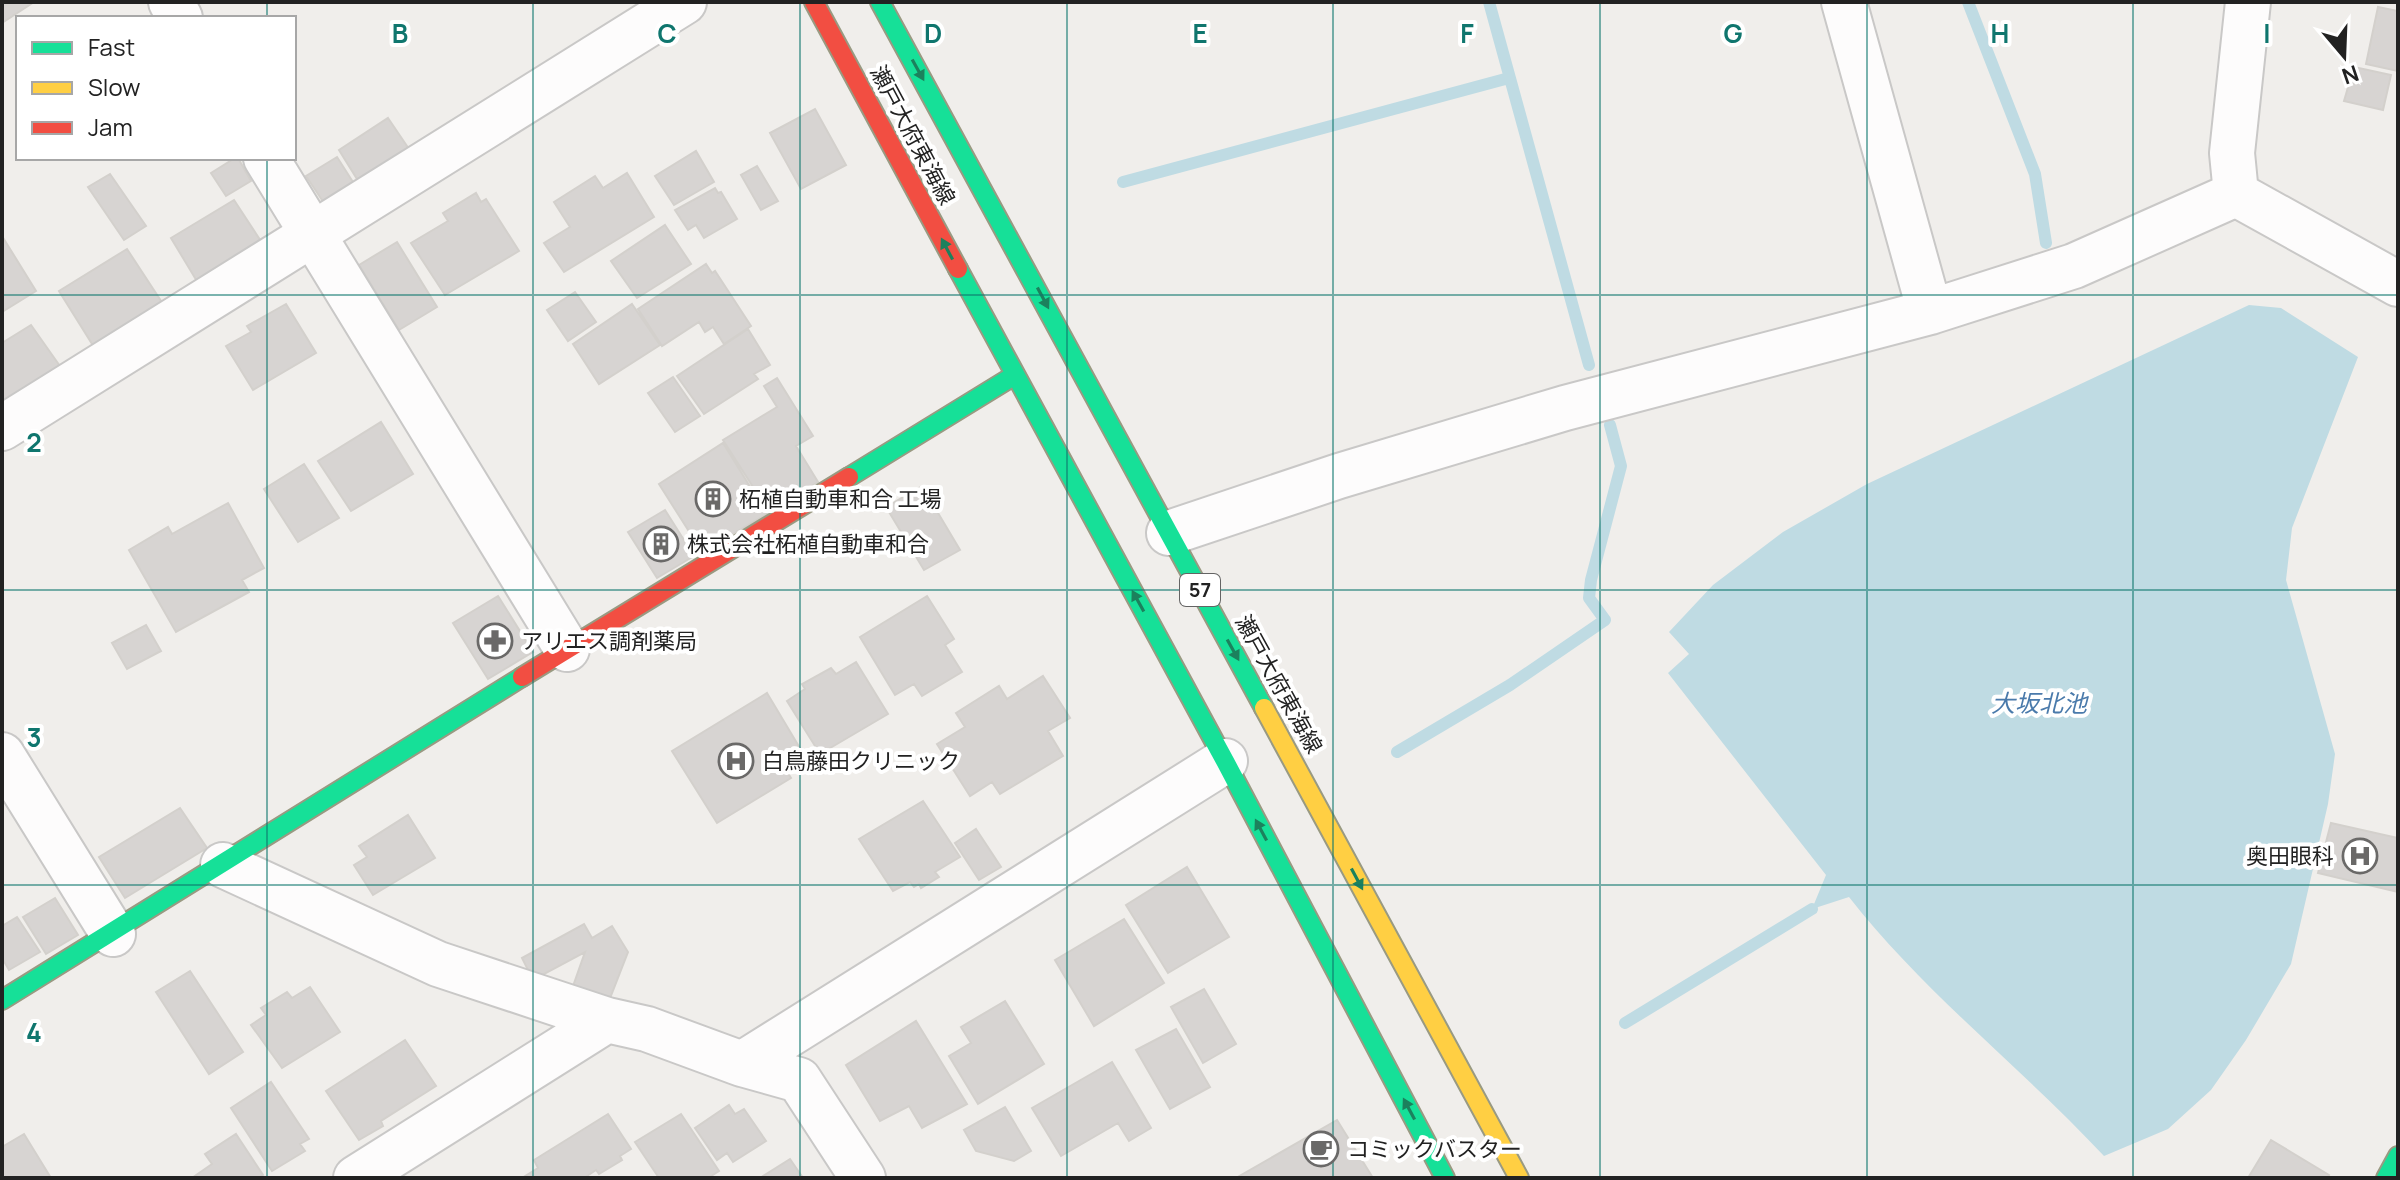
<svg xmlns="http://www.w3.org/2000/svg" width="2400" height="1180" viewBox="0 0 2400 1180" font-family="Manrope,'Noto Sans JP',sans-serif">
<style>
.water{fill:#bfdbe3}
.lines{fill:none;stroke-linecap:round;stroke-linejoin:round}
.stream{stroke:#bfdbe3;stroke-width:12}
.building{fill:#d7d4d2;stroke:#d3d0cc;stroke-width:2}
.street-casing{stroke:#c9c8c7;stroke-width:48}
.fast-casing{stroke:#999a82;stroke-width:22}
.slow-casing{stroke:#999a82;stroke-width:22}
.jam-casing{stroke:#999a82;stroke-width:22}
.street{stroke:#fdfcfc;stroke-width:44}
.fast{stroke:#16e098;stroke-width:18}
.slow{stroke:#ffcf43;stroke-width:18}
.jam{stroke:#f24e42;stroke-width:18}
.oneway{fill:#1c815d}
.grid{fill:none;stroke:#0f766e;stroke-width:2;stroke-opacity:0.55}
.labels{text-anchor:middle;stroke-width:8;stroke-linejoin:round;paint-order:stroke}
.shield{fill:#fff;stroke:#646464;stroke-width:2}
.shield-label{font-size:20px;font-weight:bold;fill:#222}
.street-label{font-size:22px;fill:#222;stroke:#fff}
.poi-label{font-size:22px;fill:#222;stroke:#fff;text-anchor:start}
.water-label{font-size:24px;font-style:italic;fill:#4a7aab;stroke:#fff}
.grid-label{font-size:26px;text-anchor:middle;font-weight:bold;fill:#0f766e;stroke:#fff;stroke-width:8;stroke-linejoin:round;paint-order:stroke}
</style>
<rect width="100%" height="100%" fill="#f0eeeb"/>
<!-- water -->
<path class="water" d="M 2249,305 L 2281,308 L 2358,357 L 2292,528 L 2286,580 L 2335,754 L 2328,804 L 2291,964 L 2246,1040 L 2211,1090 L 2168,1129 L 2104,1156 C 2021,1067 1924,993 1849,897 L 1812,909 L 1826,875 L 1668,673 L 1689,654 L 1669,632 L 1713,585 L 1783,532 L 1867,484 Z"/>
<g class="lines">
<!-- stream -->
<path class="stream" d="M 1489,2 L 1589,365
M 1968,2 L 2035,174 L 2046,243
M 1123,182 L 1509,78
M 1397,752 L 1510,685 L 1605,620 L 1589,598 L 1591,580 L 1621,466 L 1610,425
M 1625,1023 L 1812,909"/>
</g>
<!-- building -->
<path class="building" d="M 2,2 L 34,2 L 2,23 Z
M 2378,7 L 2398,11 L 2398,71 L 2366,64 Z
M 2354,67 L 2391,75 L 2383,110 L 2344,101 Z
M 815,109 L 846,165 L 801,189 L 770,133 Z
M 388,118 L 413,155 L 362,187 L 339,150 Z
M 696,151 L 714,182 L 674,205 L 655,176 Z
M 337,157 L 358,190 L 328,209 L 306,176 Z
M 235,158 L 238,158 L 251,181 L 226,196 L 211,173 Z
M 757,166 L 778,201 L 761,210 L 741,175 Z
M 627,173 L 654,217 L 564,272 L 544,243 L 570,227 L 554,202 L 595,176 L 603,188 Z
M 110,174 L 146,226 L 124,240 L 88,187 Z
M 715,188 L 718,193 L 721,192 L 737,219 L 704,238 L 696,225 L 688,230 L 675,210 Z
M 476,193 L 481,202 L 486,199 L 519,251 L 445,295 L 411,243 L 448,221 L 443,213 Z
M 234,200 L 266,249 L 201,288 L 171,238 Z
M 665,225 L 691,264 L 637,298 L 611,261 Z
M 2,236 L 36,291 L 2,312 Z
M 397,242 L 437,307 L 399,330 L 359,265 Z
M 127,249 L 163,304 L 94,347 L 59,291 Z
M 706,264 L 712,273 L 715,271 L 751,326 L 724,344 L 713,327 L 705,332 L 699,322 L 662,346 L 638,309 Z
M 575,292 L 596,322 L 568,341 L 547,310 Z
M 286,304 L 316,353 L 253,390 L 226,346 L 251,332 L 247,326 Z
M 632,304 L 660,345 L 599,384 L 573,344 Z
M 31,325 L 62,369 L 2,407 L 2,343 Z
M 748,329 L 770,365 L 754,374 L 758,379 L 704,414 L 677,376 Z
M 673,377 L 700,416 L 675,432 L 648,393 Z
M 777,378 L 813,436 L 796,446 L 818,482 L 769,512 L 723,440 L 777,407 L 764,386 Z
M 381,422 L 413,474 L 351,511 L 318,461 Z
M 723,443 L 767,514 L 702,552 L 659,484 Z
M 304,464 L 339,518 L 298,542 L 264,489 Z
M 922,486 L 960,550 L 924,570 L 886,507 Z
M 228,503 L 264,568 L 242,580 L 249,592 L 176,632 L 129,550 L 168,527 L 172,534 Z
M 665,510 L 694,556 L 657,578 L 628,532 Z
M 498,596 L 533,652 L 488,679 L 453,623 Z
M 927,596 L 954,639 L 945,645 L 962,672 L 922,696 L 914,684 L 895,695 L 860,637 Z
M 146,625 L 161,651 L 127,669 L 112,643 Z
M 856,662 L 888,714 L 820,754 L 787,701 L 805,689 L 802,684 L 831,668 L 836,674 Z
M 1043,676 L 1070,718 L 1048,731 L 1063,756 L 1000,794 L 992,782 L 970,796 L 937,744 L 965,727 L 956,713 L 999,686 L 1007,699 Z
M 767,693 L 804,755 L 784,767 L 791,778 L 717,823 L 672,751 Z
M 923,801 L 960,857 L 935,872 L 939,877 L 921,888 L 919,884 L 914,887 L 910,882 L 893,891 L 859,839 Z
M 180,808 L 207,848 L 125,898 L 99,857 Z
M 408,815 L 435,858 L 373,895 L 354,865 L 367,857 L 359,846 Z
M 2331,823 L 2398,838 L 2398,892 L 2318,873 Z
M 976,829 L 1001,867 L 979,880 L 955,843 Z
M 1187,867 L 1229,937 L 1168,973 L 1126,905 Z
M 55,898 L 78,935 L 46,954 L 23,917 Z
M 17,917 L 40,952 L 9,970 L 2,958 L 2,926 Z
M 1124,919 L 1164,983 L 1094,1026 L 1055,960 Z
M 584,924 L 592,938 L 612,926 L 628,952 L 607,1006 L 571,992 L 585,952 L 533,980 L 522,958 Z
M 190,971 L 243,1052 L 209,1074 L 156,992 Z
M 310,987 L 340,1032 L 282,1068 L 251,1025 L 266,1015 L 261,1008 L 287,992 L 292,998 Z
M 1204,989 L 1236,1044 L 1203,1063 L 1171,1007 Z
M 1005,1001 L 1044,1064 L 978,1104 L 949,1056 L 971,1043 L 961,1027 Z
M 916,1021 L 967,1104 L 922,1128 L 909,1106 L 880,1121 L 846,1065 Z
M 1176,1029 L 1210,1087 L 1170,1109 L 1136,1050 Z
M 405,1040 L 436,1086 L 381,1121 L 383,1126 L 359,1140 L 326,1091 Z
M 1112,1062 L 1151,1128 L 1129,1141 L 1118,1123 L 1061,1156 L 1032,1108 Z
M 271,1082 L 309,1139 L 300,1144 L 305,1151 L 272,1171 L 231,1108 Z
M 729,1105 L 735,1114 L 744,1109 L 766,1141 L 733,1162 L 727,1153 L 717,1160 L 695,1128 Z
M 1005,1107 L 1031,1151 L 1014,1161 L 976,1151 L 964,1130 Z
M 608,1114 L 631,1149 L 620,1156 L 622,1160 L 599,1174 L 596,1170 L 584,1178 L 522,1178 L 538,1168 L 534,1160 Z
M 681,1114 L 719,1171 L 708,1178 L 659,1178 L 635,1142 Z
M 1337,1120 L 1373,1178 L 1236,1178 Z
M 24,1134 L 51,1178 L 2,1178 L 2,1147 Z
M 236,1134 L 263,1175 L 258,1178 L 192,1178 L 212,1164 L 205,1154 Z
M 2271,1140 L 2329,1175 L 2327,1178 L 2248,1178 Z
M 790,1159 L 803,1178 L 760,1178 Z"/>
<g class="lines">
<!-- street casing -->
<g class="street-casing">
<path id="street" d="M 171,2 L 180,18
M 1844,2 L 1930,312
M 266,158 L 567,649
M 2236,194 L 2232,153 L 2248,2
M 2236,194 L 2398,284
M 2,428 L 684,2
M 1169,533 L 1339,476 L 1565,408 L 1930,312 L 2074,266 L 2236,194
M 2,755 L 113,934
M 223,865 L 438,964 L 607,1020 L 647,1029 L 742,1064 L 799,1080 L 863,1178
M 742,1064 L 1225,761
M 356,1178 L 607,1020"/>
</g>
<!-- fast casing -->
<g class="fast-casing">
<path id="fast" d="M 880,2 L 1264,708
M 958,269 L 1225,761 L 1445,1178
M 849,477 L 1015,375
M 2,1000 L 522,677
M 2386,1178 L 2398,1156"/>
</g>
<!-- slow casing -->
<g class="slow-casing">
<path id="slow" d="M 1264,708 L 1519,1178"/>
</g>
<!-- jam casing -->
<g class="jam-casing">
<path id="jam" d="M 814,2 L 958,269
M 522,677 L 849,477"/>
</g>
<!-- street -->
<use href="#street" class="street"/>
<!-- fast -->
<use href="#fast" class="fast"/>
<!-- slow -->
<use href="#slow" class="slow"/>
<!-- jam -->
<use href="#jam" class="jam"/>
</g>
<!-- one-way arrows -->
<defs><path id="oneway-solid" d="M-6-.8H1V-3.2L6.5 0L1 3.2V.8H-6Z" transform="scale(2)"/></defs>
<g class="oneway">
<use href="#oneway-solid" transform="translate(918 70) rotate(61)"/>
<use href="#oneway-solid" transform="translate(947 249) rotate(-118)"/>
<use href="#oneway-solid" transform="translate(1043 298) rotate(62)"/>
<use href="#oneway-solid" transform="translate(1138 601) rotate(-119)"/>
<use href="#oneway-solid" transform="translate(1233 650) rotate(61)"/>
<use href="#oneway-solid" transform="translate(1261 830) rotate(-118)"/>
<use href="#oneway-solid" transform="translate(1357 879) rotate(62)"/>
<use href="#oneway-solid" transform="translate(1409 1109) rotate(-118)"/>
</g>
<!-- grid -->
<path class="grid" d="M 267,2 L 267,18M 533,2 L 533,1178M 800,2 L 800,1178M 1067,2 L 1067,1178M 1333,2 L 1333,1178M 1600,2 L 1600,1178M 1867,2 L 1867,1178M 2133,2 L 2133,1178M 267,158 L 267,1178M 2,295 L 2398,295M 2,590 L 2398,590M 2,885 L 2398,885"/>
<!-- icons -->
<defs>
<g id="building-ring" transform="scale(1.8)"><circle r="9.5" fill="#fff" stroke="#6a6968" stroke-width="1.5"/><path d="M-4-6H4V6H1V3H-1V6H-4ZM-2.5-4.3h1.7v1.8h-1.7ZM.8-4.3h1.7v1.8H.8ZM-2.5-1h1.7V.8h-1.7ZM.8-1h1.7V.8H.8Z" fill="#6a6968"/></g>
<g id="pharmacy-ring" transform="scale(1.8)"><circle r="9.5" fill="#fff" stroke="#6a6968" stroke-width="1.5"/><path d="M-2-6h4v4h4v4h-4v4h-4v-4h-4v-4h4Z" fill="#6a6968"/></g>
<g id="hospital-ring" transform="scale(1.8)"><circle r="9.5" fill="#fff" stroke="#6a6968" stroke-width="1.5"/><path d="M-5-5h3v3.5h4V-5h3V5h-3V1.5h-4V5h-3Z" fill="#6a6968"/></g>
<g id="cafe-ring" transform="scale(1.8)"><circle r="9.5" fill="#fff" stroke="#6a6968" stroke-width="1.5"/><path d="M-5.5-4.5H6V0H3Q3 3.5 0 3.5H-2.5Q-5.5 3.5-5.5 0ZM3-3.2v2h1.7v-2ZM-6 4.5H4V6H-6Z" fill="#6a6968"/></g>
</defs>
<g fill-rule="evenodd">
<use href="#building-ring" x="713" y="499"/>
<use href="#building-ring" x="661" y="544"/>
<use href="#pharmacy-ring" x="495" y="641"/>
<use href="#hospital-ring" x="736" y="761"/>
<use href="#hospital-ring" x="2360" y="856"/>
<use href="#cafe-ring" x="1321" y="1149"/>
</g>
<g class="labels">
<!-- shield labels -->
<rect class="shield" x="1180" y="574" width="40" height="32" rx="6"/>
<g class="shield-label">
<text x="1200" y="597">57</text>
</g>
<!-- street labels -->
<g class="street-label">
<text transform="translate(913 135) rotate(62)" y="8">瀬戸大府東海線</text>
<text transform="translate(1279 684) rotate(61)" y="8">瀬戸大府東海線</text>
</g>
<!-- poi labels -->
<g class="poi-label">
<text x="739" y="507">柘植自動車和合 工場</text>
<text x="687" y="552">株式会社柘植自動車和合</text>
<text x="521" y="649">アリエス調剤薬局</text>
<text x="762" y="769">白鳥藤田クリニック</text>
<text x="2334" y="864" text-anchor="end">奥田眼科</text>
<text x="1347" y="1157">コミックバスター</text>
</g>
<!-- water labels -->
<g class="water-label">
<text x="2039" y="712">大坂北池</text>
</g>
</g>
<g class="grid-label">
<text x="400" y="43">B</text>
<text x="667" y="43">C</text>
<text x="933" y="43">D</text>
<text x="1200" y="43">E</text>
<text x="1467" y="43">F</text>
<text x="1733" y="43">G</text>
<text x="2000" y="43">H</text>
<text x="2267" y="43">I</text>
<text x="34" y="452">2</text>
<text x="34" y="747">3</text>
<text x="34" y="1042">4</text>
</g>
<!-- border -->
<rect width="2400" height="1180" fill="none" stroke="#222222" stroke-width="8"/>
<!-- legend -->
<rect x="16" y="16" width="280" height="144" fill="#ffffff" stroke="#a7a7a7" stroke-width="2"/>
<rect x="32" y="42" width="40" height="12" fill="#16e098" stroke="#a7a7a7" stroke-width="2"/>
<text x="88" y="56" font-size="24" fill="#222222">Fast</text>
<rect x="32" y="82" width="40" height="12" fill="#ffcf43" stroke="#a7a7a7" stroke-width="2"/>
<text x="88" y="96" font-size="24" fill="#222222">Slow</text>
<rect x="32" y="122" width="40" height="12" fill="#f24e42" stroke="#a7a7a7" stroke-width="2"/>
<text x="88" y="136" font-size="24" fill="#222222">Jam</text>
<!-- north arrow -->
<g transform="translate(2344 56) rotate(161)" stroke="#ffffff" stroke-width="6" paint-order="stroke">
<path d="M0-6L14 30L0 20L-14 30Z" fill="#222222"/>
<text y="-12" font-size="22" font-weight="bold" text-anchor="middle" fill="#222222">N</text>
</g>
</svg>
